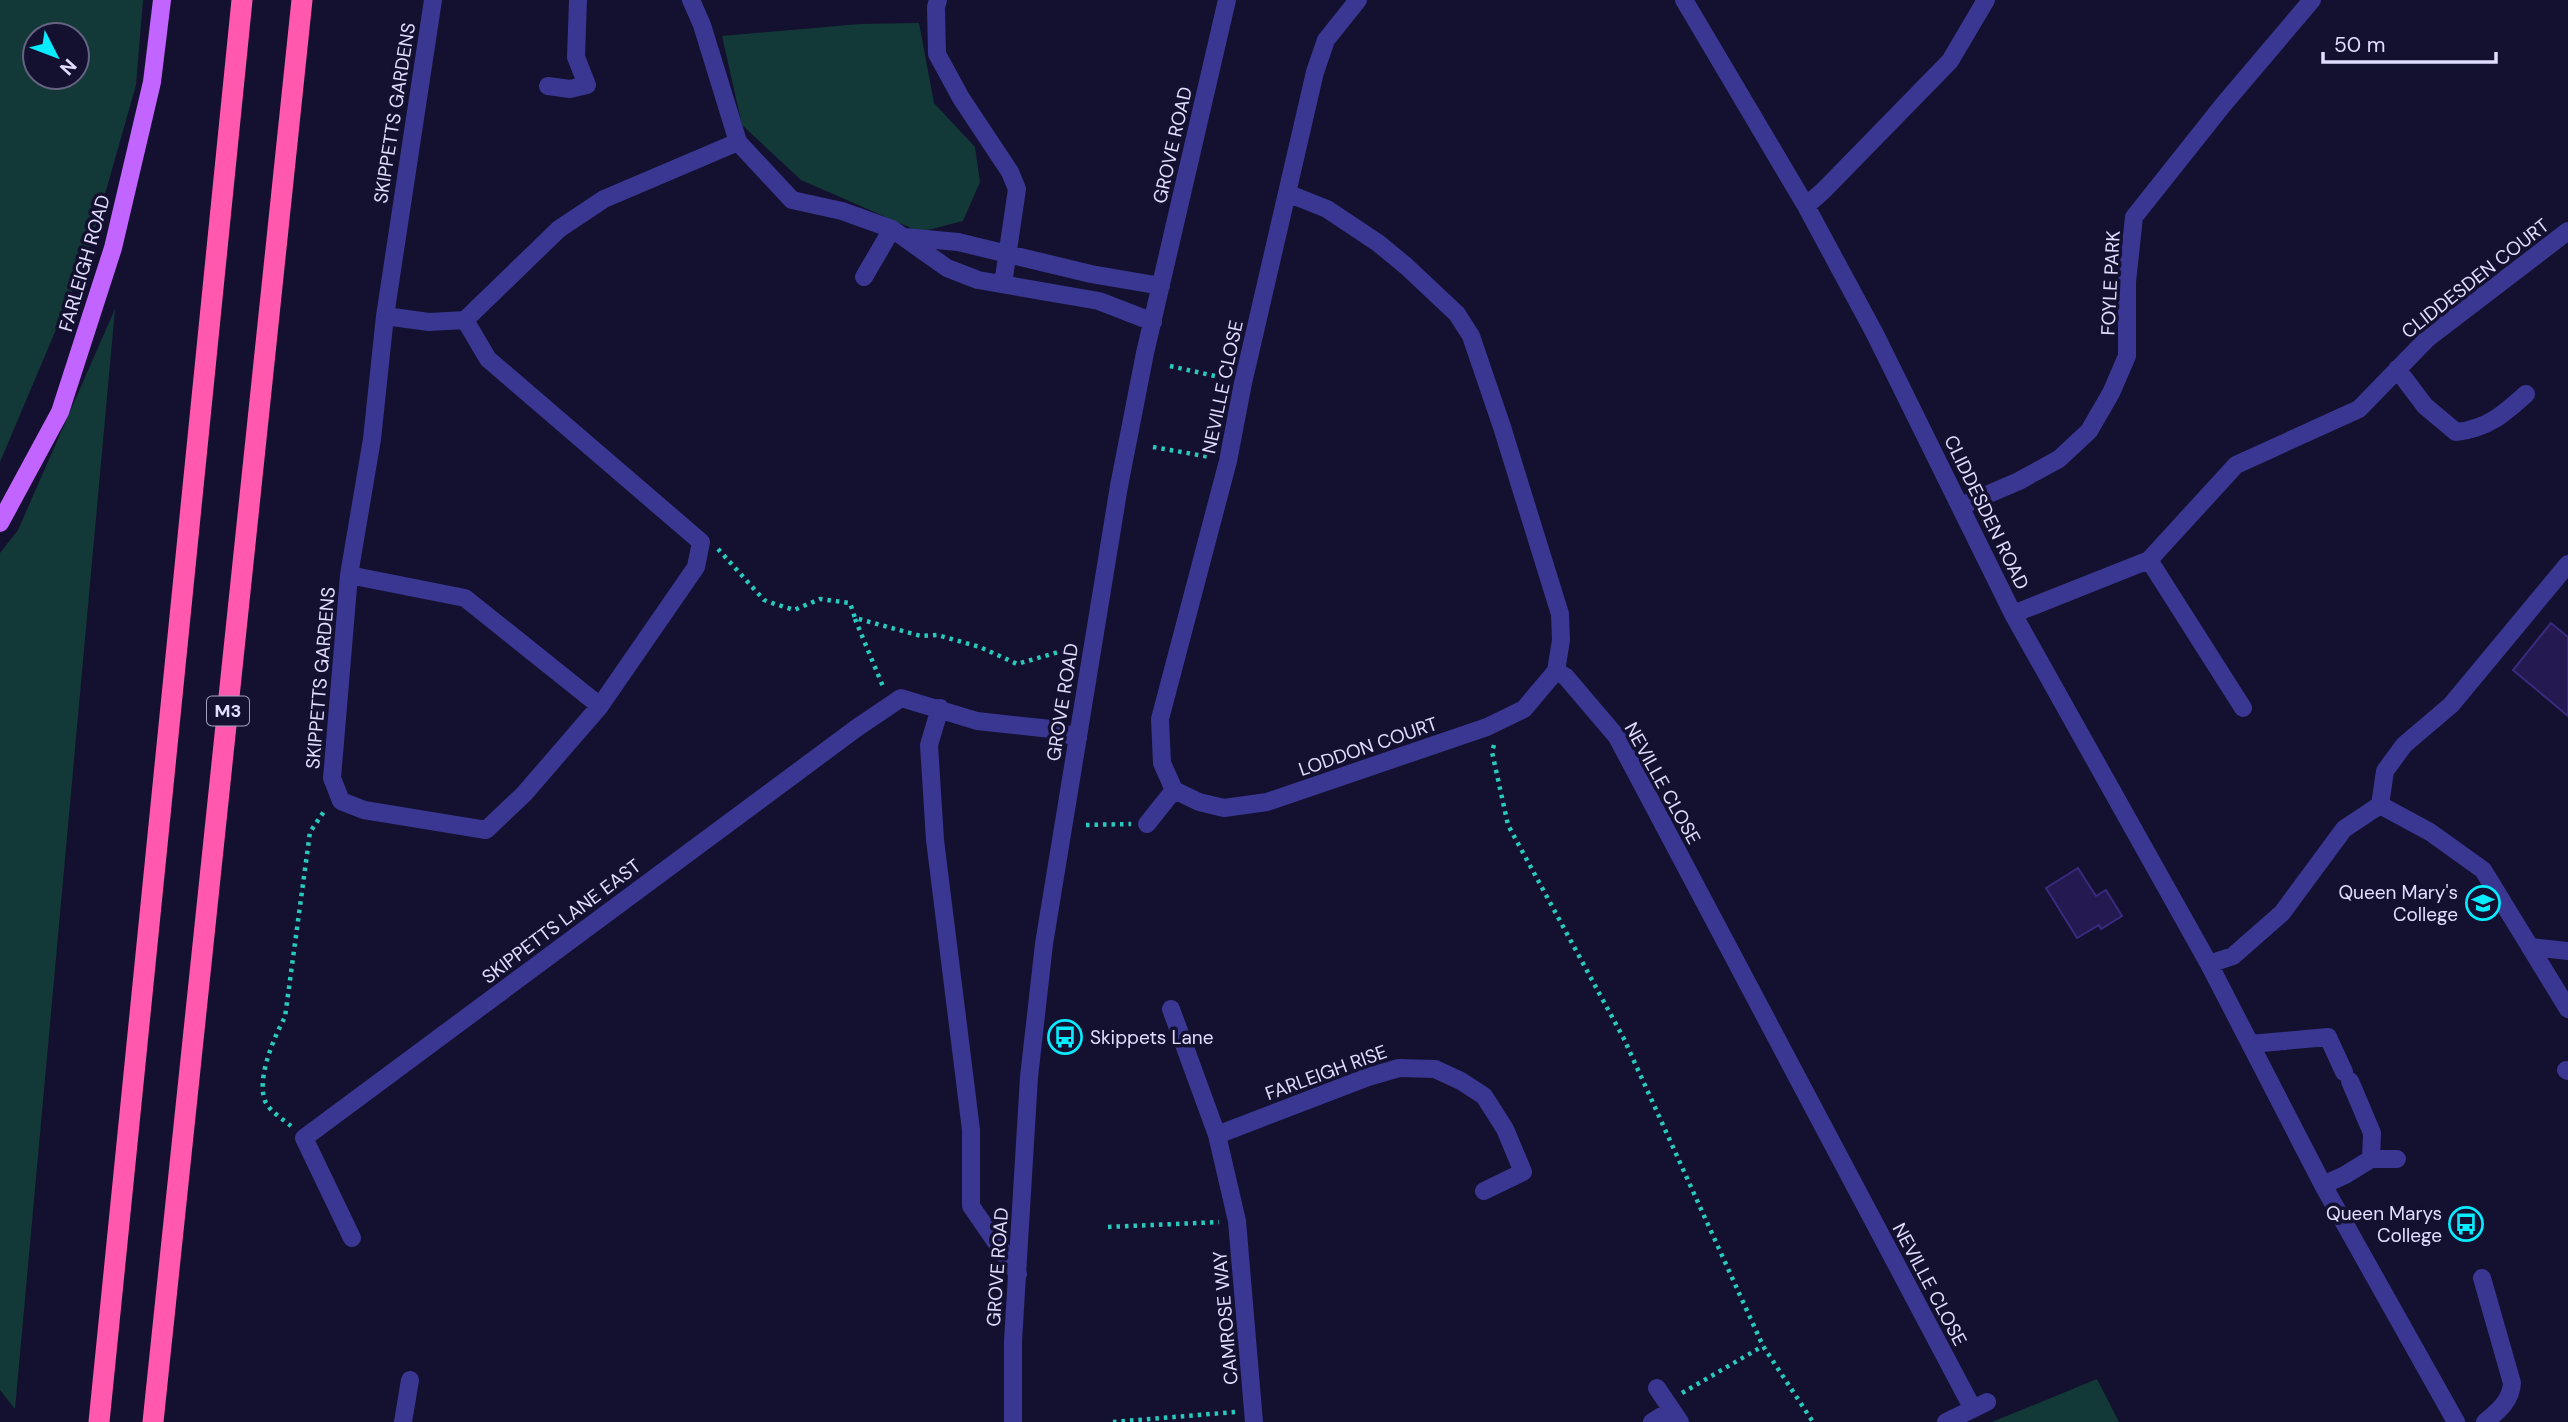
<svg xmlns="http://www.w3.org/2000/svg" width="2568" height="1422" viewBox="0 0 2568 1422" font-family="'DM Sans',sans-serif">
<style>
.green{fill:#123937;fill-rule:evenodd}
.building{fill:#241a51;stroke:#392a7f;stroke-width:2}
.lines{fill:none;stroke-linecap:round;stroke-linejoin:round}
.path{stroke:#27cabd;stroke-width:4.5;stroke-dasharray:3.5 5;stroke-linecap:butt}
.minor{stroke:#393791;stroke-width:18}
.major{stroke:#c264ff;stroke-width:18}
.highway{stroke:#ff58ac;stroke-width:21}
.labels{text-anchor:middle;stroke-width:7;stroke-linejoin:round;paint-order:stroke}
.shield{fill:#14102f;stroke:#a4a0c1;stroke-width:2}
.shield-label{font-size:18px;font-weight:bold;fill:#e1ddff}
.street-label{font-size:19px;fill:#e1ddff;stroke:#14102f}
.poi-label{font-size:19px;fill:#e1ddff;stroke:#14102f;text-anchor:end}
</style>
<rect width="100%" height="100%" fill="#14102f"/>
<!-- green -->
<path class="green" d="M 0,0 L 143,0 L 136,85 L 88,254 L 0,462 ZM 35,35 L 77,35 L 77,77 L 35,77 Z
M 919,23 L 934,103 L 975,147 L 980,182 L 963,221 L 920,232 L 801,180 L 742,125 L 722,36 L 860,24 Z
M 115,309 L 15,1409 L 0,1390 L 0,553 L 18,530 Z
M 2097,1379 L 2119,1422 L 1991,1422 L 1997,1420 Z"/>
<!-- building -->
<path class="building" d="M 2551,623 L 2568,637 L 2568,716 L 2513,670 Z
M 2078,868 L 2096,896 L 2106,890 L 2122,916 L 2101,929 L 2099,925 L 2077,938 L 2046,888 Z"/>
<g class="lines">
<!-- path -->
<path class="path" d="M 1170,366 L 1224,378
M 1153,447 L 1210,457
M 718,549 L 764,600 L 772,603 L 794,610 L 820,599 L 850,603 L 855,618 L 921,636 L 937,635 L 980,647 L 1017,664 L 1069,649
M 855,619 L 884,689
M 1494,745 L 1492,752 L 1508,825 L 1624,1039 L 1763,1346 L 1813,1422
M 1086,825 L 1131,824
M 291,1126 C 284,1120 271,1112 266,1103 C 255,1081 274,1037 285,1017 L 310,832 L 325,810
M 1108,1227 L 1219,1222
M 1682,1393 L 1763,1346
M 1113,1422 L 1235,1412"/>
<!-- minor -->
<path class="minor" d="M 433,0 L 385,316 L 372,439 L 349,575 L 332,778 L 341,801 L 364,810 L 486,830 L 524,794 L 600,706 L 696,567 L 701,542 L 488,359 L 465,320
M 691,0 L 702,25 L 738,142 L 792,200 L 842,211 L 892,229 L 947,268 L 978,280 L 1099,301 L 1153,322
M 938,0 L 936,7 L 937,54 L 961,98 L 1010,172 L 1017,189 L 1003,284
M 1684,0 L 1806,206 L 1875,334 L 2013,614 L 2209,964 L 2323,1185 L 2456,1422
M 548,86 L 570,89 L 587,85 L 576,57 L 578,0
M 1806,206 L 1824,190 L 1950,61 L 1986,0
M 905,237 L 958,242 L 1091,274 L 1161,286
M 864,277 L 892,229
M 385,316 L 429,322 L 465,320 L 559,229 L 604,199 L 738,142
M 2397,369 L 2425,406 L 2456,432 C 2487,429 2504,414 2526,394
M 1961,506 L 2019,481 L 2059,459 L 2089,431 L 2111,393 L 2127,356 L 2127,282 L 2134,217 L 2223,105 L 2312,0
M 2149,560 L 2243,708
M 349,575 L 465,598 L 600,706
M 2013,614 L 2149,560 L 2236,465 L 2359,409 L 2428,338 L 2568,231
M 1556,671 L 1566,677 L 1617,737 L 1973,1409
M 940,708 L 929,745 L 935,840 L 971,1130 L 971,1206 L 1018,1274
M 1174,790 L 1199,802 L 1224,808 L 1267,802 L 1487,727 L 1524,709 L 1556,671 L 1561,640 L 1560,614 L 1502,427 L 1471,336 L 1457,314 L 1406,266 L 1378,243 L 1327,209 L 1287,193 L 1315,72 L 1326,40 L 1358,0
M 1174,790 L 1162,763 L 1160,719 L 1228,461 L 1243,383 L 1287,193
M 2380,805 L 2430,832 L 2483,870 L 2568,1009
M 1147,824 L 1174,790
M 2531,947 L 2568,951
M 2209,964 L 2233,956 L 2282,913 L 2344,829 L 2380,805 L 2385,771 L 2404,745 L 2451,705 L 2568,564
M 1171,1009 L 1217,1135 L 1237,1221 L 1254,1422
M 2250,1044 L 2328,1037 L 2344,1072
M 2566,1070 L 2568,1071
M 1217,1135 L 1368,1077 L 1399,1068 L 1435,1069 L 1461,1081 L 1484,1096 L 1505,1129 L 1523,1172 L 1484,1191
M 2371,1159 L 2397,1159
M 2323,1185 L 2345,1175 L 2371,1159 L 2372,1133 L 2350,1081
M 352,1238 L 304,1138 L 858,727 L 901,698 L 977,721 L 1051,729 L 1078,738
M 2482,1278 L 2512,1383 C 2511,1401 2498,1411 2485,1422
M 1657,1388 L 1680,1422
M 403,1422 L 410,1380
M 1013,1422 L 1013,1341 L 1029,1077 L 1044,944 L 1119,486 L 1145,353 L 1227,0
M 1652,1422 L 1671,1410
M 1946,1422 L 1987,1402"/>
<!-- major -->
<path class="major" d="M 0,523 L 60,412 L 113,248 L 152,82 L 162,0"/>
<!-- highway -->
<path class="highway" d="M 99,1422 L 242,0
M 153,1422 L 302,0"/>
</g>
<!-- icons -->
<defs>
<g id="university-ring" transform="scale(1.75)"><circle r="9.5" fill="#14102f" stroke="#09ebff" stroke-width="1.5"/><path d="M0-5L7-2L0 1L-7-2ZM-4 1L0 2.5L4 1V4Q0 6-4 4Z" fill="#09ebff"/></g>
<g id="bus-ring" transform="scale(1.75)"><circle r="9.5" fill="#14102f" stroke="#09ebff" stroke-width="1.5"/><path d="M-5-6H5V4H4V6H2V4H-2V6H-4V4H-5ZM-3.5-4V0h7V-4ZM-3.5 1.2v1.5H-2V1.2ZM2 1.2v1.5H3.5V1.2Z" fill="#09ebff"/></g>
</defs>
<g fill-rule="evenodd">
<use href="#university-ring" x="2483" y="903"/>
<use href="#bus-ring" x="1065" y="1037"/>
<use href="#bus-ring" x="2466" y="1224"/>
</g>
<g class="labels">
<!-- shield labels -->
<rect class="shield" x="207" y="696.5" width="42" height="29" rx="5"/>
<g class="shield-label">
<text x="228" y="717">M3</text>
</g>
<!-- street labels -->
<g class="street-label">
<text transform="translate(394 113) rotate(-81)" y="7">SKIPPETTS GARDENS</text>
<text transform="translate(1172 145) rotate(-77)" y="7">GROVE ROAD</text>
<text transform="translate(84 263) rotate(-74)" y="7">FARLEIGH ROAD</text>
<text transform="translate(2475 278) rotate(-38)" y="7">CLIDDESDEN COURT</text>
<text transform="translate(2110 283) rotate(-87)" y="7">FOYLE PARK</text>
<text transform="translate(1222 387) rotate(-78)" y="7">NEVILLE CLOSE</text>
<text transform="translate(1987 512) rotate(64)" y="7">CLIDDESDEN ROAD</text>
<text transform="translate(320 678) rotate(-85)" y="7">SKIPPETTS GARDENS</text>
<text transform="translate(1062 702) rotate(-81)" y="7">GROVE ROAD</text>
<text transform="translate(1368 746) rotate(-19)" y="7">LODDON COURT</text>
<text transform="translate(1663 783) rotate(61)" y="7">NEVILLE CLOSE</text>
<text transform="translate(561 921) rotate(-37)" y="7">SKIPPETTS LANE EAST</text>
<text transform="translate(1326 1072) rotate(-20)" y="7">FARLEIGH RISE</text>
<text transform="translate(997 1267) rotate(-86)" y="7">GROVE ROAD</text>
<text transform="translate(1930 1284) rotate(62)" y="7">NEVILLE CLOSE</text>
<text transform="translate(1225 1318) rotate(-95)" y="7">CAMROSE WAY</text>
</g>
<!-- poi labels -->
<g class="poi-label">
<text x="2458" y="899">Queen Mary's<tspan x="2458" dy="22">College</tspan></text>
<text x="1090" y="1044" text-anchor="start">Skippets Lane</text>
<text x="2442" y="1220">Queen Marys<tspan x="2442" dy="22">College</tspan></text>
</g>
</g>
<!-- north arrow -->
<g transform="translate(56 56) rotate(132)"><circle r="33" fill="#14102f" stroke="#666282" stroke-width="2"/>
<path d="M0-5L12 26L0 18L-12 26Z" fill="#09ebff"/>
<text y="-10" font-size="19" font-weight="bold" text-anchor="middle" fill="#e1ddff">N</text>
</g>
<!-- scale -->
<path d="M2323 52v10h173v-10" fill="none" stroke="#e1ddff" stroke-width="3.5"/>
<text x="2334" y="52" font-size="21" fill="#e1ddff" stroke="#14102f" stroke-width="5" paint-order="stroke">50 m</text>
</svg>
